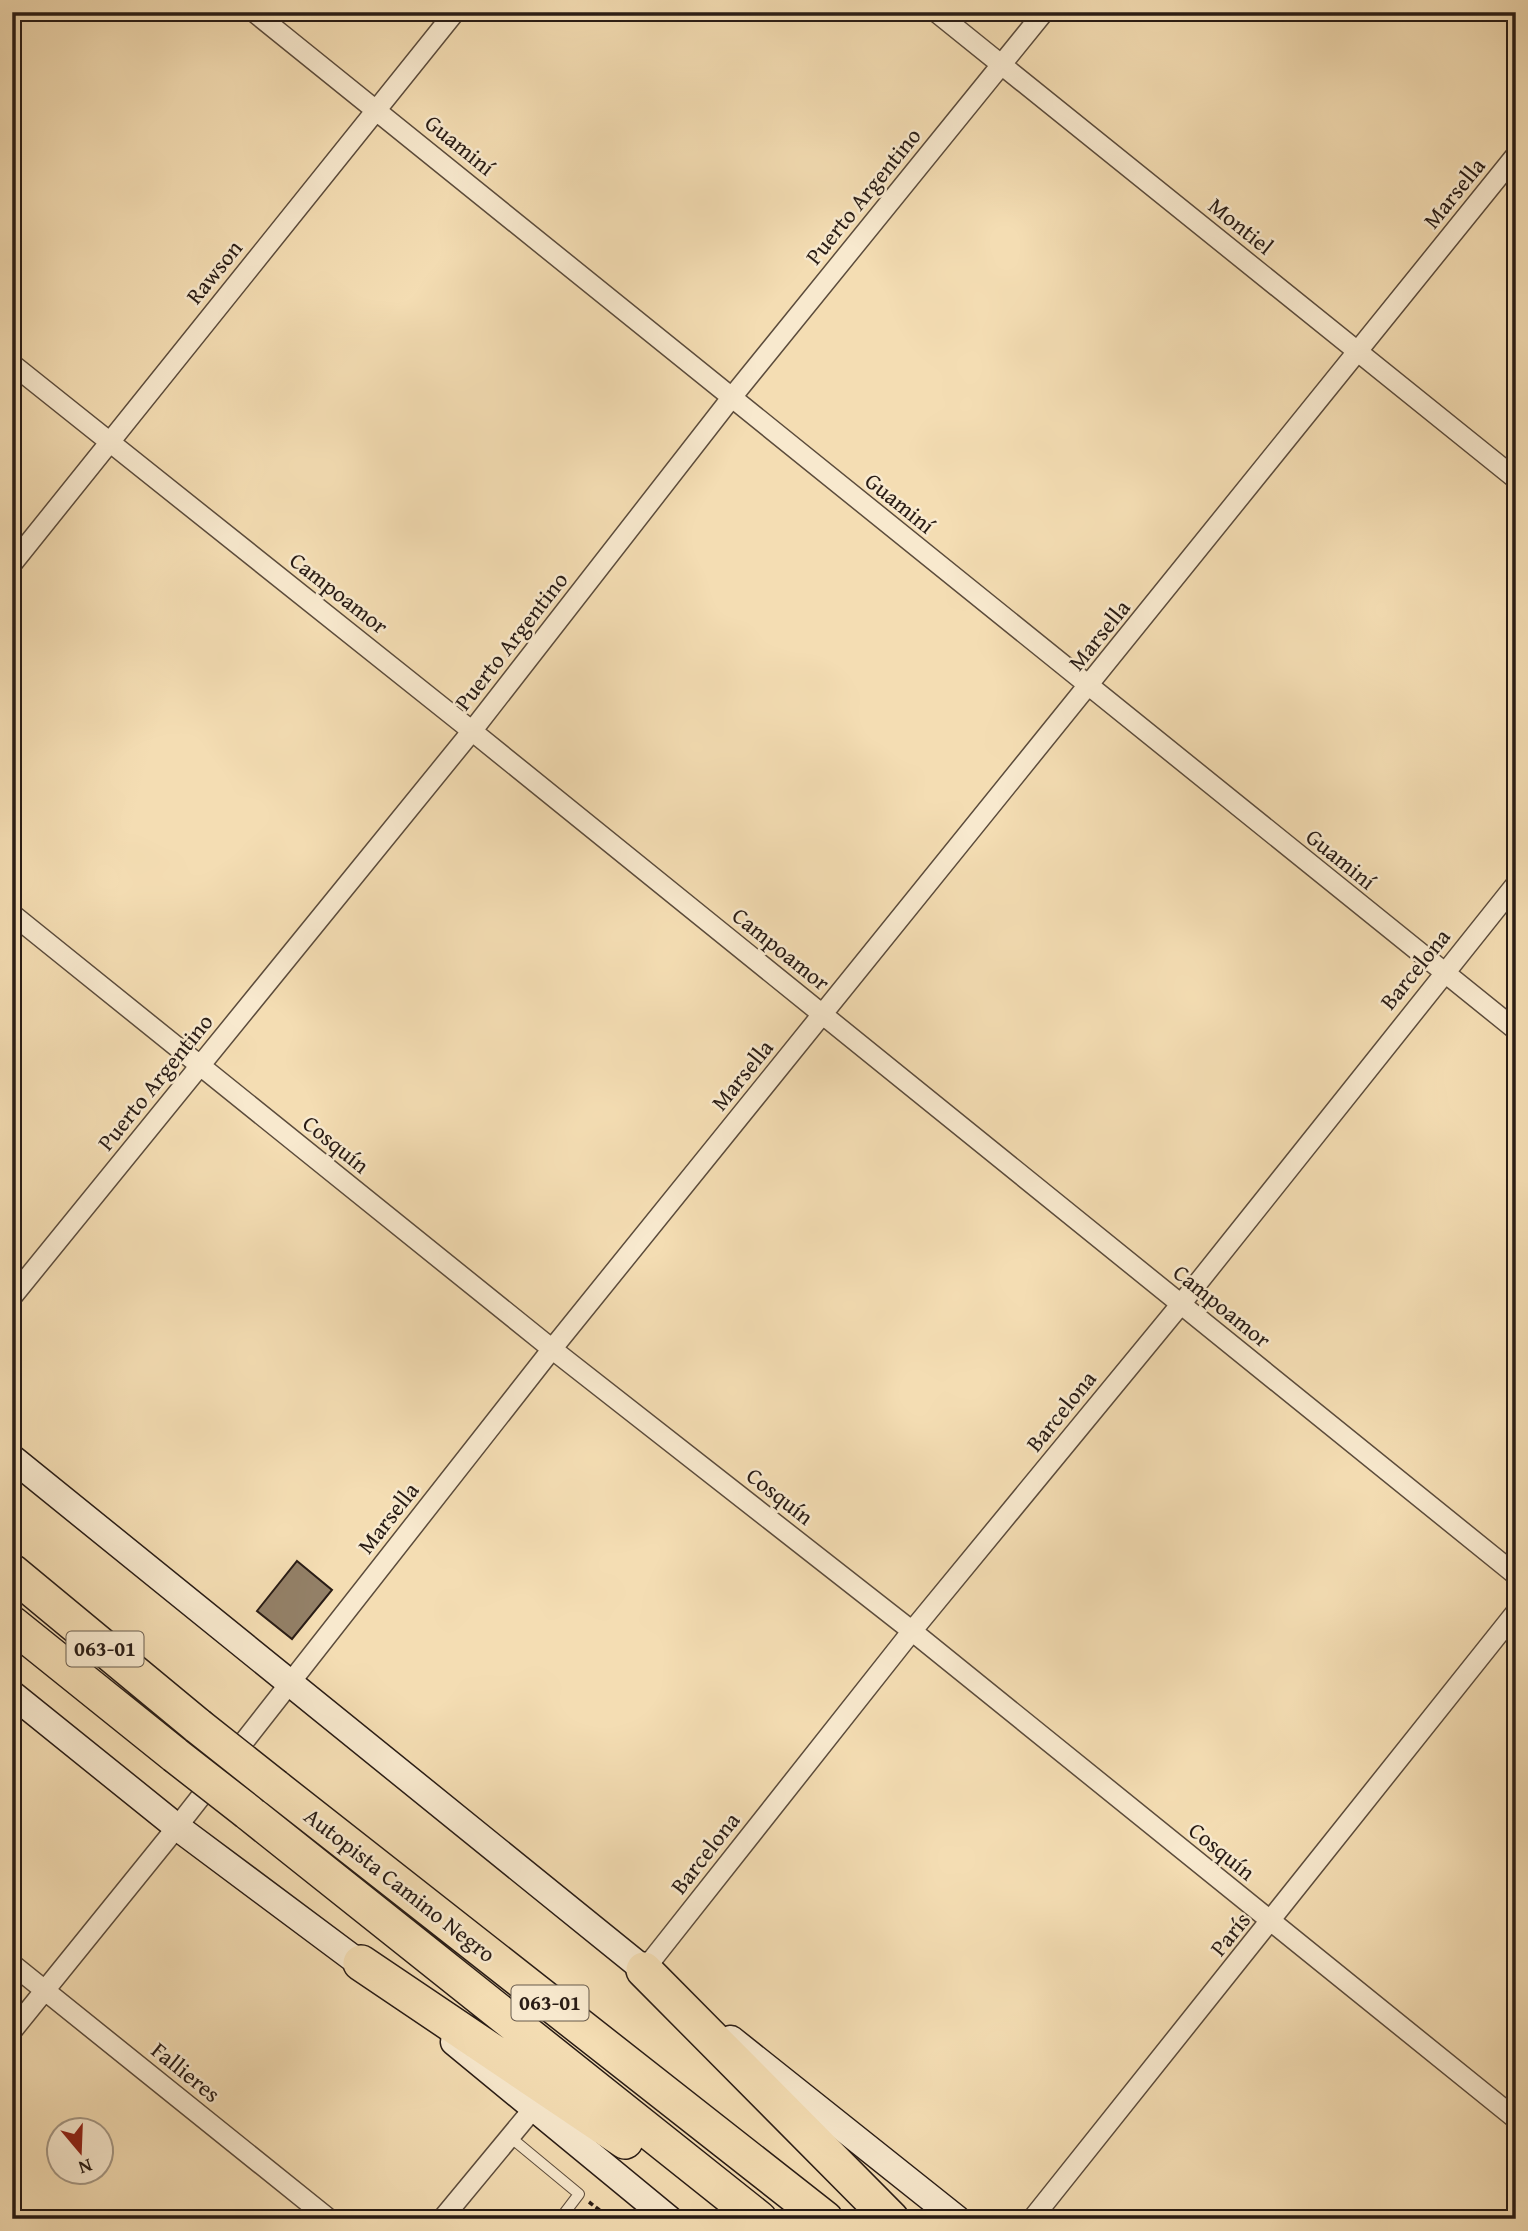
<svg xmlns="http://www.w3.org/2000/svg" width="1528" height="2231" viewBox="0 0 1528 2231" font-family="'Gentium Book Plus',serif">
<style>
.building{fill:#938067;stroke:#291c15;stroke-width:2}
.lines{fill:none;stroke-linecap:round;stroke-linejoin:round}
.lane-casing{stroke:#5c4c3c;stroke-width:12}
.street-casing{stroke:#5c4c3c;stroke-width:22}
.secondary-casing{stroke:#291c15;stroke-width:29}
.highway-casing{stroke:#291c15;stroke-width:38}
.path{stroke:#291c15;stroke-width:3.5;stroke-dasharray:5 3.5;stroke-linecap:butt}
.lane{stroke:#f8e9ce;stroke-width:10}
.street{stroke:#f8e9ce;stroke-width:19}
.secondary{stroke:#f8e9ce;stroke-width:26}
.highway{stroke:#f4ddb3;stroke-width:35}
.highway-bridge-casing{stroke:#291c15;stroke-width:38;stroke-linecap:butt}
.highway-bridge{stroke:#f4ddb3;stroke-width:35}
.labels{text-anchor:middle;stroke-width:5;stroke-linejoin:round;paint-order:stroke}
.shield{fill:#f8e9ce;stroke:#675a4c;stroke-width:2}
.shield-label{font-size:21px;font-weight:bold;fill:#291c15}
.street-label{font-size:23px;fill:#291c15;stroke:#f8e9ce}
</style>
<rect width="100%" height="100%" fill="#f4ddb3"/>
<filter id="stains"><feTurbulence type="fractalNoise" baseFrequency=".00286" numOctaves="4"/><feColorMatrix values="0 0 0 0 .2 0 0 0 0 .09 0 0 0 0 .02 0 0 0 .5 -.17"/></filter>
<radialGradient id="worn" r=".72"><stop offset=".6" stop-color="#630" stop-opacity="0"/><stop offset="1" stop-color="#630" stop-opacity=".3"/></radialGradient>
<!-- building -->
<path class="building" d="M 297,1561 L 332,1590 L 292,1639 L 257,1611 Z"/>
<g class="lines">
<!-- lane casing -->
<g class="lane-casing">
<path id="lane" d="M 509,2136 L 579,2194 L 560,2219"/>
</g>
<!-- street casing -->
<g class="street-casing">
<path id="street" d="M 254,12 L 1516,1030
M 936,12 L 1516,479
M 12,364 L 472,731 L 1516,1575
M 12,564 L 455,12
M 12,914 L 552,1349 L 912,1631 L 1516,2119
M 12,1297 L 472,731 L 732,397 L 1044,12
M 12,1964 L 329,2219
M 644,1970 L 912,1631 L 1181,1304 L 1516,884
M 12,2031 L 177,1827 L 552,1349 L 1516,155
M 442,2219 L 533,2109
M 1032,2219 L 1516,1612"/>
</g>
<!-- secondary casing -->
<g class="secondary-casing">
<path id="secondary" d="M 12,1458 L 657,1980
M 12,1694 L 177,1827 L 374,1974
M 731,2039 L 957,2219
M 454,2042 L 669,2219"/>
</g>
<!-- highway casing -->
<g class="highway-casing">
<path id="highway" d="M 12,1572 L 198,1726
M 12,1624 L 175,1755
M 275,1787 L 825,2219
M 248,1812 L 759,2219
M 361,1963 L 625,2141
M 644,1970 L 891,2219"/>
</g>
<!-- path -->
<path class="path" d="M 589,2202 L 611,2219"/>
<!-- lane -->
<use href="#lane" class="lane"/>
<!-- street -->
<use href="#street" class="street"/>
<!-- secondary -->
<use href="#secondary" class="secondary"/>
<!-- highway -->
<use href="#highway" class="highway"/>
<!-- highway-bridge casing -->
<g class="highway-bridge-casing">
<path id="highway-bridge" d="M 198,1726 L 275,1787
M 175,1755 L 248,1812"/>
</g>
<!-- highway-bridge -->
<use href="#highway-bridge" class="highway-bridge"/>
</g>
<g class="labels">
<!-- shield labels -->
<g class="shield">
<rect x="66.5" y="1631.5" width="77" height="35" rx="5"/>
<rect x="511.5" y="1985.5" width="77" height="35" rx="5"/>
</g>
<g class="shield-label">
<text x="105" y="1656">063-01</text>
<text x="550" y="2010">063-01</text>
</g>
<!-- street labels -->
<g class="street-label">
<text transform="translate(460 145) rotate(39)" y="8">Guaminí</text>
<text transform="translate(1454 193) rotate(-51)" y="8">Marsella</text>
<text transform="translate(863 196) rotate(-51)" y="8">Puerto Argentino</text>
<text transform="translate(1241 226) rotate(39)" y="8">Montiel</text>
<text transform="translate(214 272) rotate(-51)" y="8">Rawson</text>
<text transform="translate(900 503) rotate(39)" y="8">Guaminí</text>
<text transform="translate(339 593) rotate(38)" y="8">Campoamor</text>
<text transform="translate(1099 635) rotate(-51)" y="8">Marsella</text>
<text transform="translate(511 641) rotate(-52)" y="8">Puerto Argentino</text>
<text transform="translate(1341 859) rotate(39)" y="8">Guaminí</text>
<text transform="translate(781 949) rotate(39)" y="8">Campoamor</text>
<text transform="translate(1415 969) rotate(-51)" y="8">Barcelona</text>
<text transform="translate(742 1075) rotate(-51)" y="8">Marsella</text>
<text transform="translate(155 1082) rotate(-51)" y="8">Puerto Argentino</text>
<text transform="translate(336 1144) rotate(39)" y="8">Cosquín</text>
<text transform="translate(1222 1306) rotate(39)" y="8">Campoamor</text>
<text transform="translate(1061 1411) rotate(-51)" y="8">Barcelona</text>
<text transform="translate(780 1496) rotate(38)" y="8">Cosquín</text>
<text transform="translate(388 1518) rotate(-52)" y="8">Marsella</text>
<text transform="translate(1222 1851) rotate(39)" y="8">Cosquín</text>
<text transform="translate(705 1853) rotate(-52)" y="8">Barcelona</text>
<text transform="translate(400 1885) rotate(38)" y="8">Autopista Camino Negro</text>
<text transform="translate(1230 1934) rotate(-51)" y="8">París</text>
<text transform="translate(186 2072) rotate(39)" y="8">Fallieres</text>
</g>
</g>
<!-- margin -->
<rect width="1528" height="2231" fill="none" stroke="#f4ddb3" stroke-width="42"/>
<rect x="14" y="14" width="1500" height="2203" fill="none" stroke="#291c15" stroke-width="3.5"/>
<rect x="21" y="21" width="1486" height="2189" fill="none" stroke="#291c15" stroke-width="2"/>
<!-- north arrow -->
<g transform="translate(80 2151) rotate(161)"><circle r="33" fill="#f8e9ce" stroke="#a59784" stroke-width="2"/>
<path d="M0-5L12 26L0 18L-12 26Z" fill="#8f2418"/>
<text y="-10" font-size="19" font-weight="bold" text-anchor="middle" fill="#291c15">N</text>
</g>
<rect width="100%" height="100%" filter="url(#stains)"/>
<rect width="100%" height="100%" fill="url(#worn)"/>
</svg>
